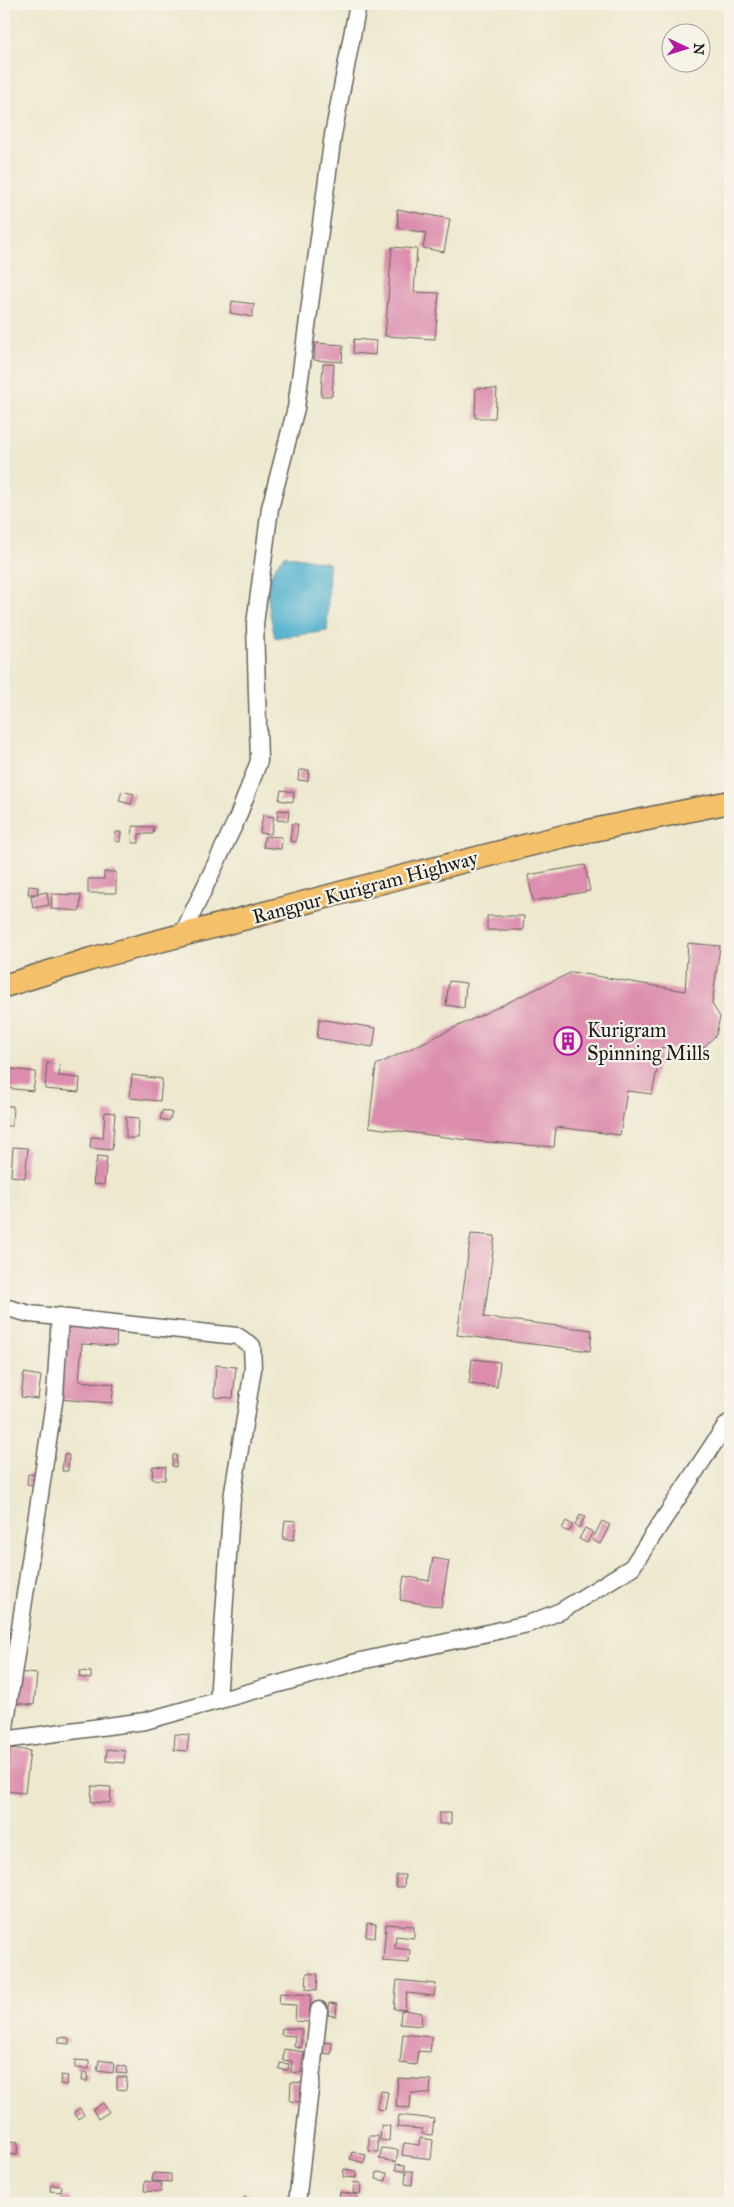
<svg xmlns="http://www.w3.org/2000/svg" width="734" height="2207" viewBox="0 0 734 2207" font-family="'IM FELL Great Primer',serif">
<style>
.water{fill:#50b1cf;stroke:#366676}
.building{fill:#dc8dad}
.lines{fill:none;stroke-linecap:round;stroke-linejoin:round}
.minor-casing{stroke:#65635a;stroke-width:19}
.highway-casing{stroke:#65635a;stroke-width:25}
.minor{stroke:#fff;stroke-width:16}
.highway{stroke:#f4c16b;stroke-width:22}
.labels{text-anchor:middle;stroke-width:4.5;stroke-linejoin:round;paint-order:stroke}
.street-label{font-size:20px;fill:#1c1c1c;stroke:#f7f3e8}
.poi-label{font-size:20px;fill:#1c1c1c;stroke:#f7f3e8;text-anchor:start}
</style>
<rect width="100%" height="100%" fill="#f7f3e8"/>
<filter id="ink" filterUnits="userSpaceOnUse"><feTurbulence type="fractalNoise" baseFrequency=".02" numOctaves="2"/><feDisplacementMap in="SourceGraphic" scale="10" xChannelSelector="R" yChannelSelector="G"/><feConvolveMatrix kernelMatrix="1 2 1 2 8 2 1 2 1" color-interpolation-filters="sRGB"/></filter>
<filter id="wash" filterUnits="userSpaceOnUse"><feTurbulence type="fractalNoise" baseFrequency=".0096" numOctaves="4" result="noise"/><feDisplacementMap in="SourceGraphic" scale="20" xChannelSelector="R" yChannelSelector="G"/><feGaussianBlur stdDeviation="1.12" result="paint"/><feColorMatrix in="noise" values="0 0 0 0 0 0 0 0 0 0 0 0 0 0 0 0 0 1.4 0 .05"/><feComposite in="paint" operator="in"/></filter>
<g filter="url(#wash)">
<rect width="100%" height="100%" fill="#ede8ce"/>
<!-- water -->
<path class="water" d="M 285,555 L 329,563 L 327,631 L 275,638 C 269,606 259,580 285,555 Z"/>
<g id="blocks">
<!-- building -->
<path class="building" d="M 397,209 L 450,219 L 444,252 L 423,248 L 426,233 L 398,228 Z
M 392,247 L 417,249 L 414,292 L 439,293 L 435,339 L 385,336 Z
M 232,301 L 254,304 L 252,317 L 230,313 Z
M 354,339 L 376,341 L 375,355 L 353,353 Z
M 315,343 L 343,345 L 342,362 L 314,360 Z
M 323,364 L 334,364 L 332,396 L 321,396 Z
M 476,388 L 497,389 L 495,418 L 475,418 Z
M 299,770 L 309,770 L 308,781 L 298,780 Z
M 281,790 L 294,792 L 293,802 L 279,800 Z
M 122,791 L 134,794 L 131,804 L 119,801 Z
M 278,810 L 289,811 L 288,821 L 277,820 Z
M 263,815 L 274,817 L 271,834 L 260,833 Z
M 292,824 L 298,824 L 296,842 L 290,841 Z
M 133,826 L 154,827 L 153,834 L 139,834 L 139,843 L 132,843 Z
M 116,832 L 121,832 L 120,842 L 115,841 Z
M 265,836 L 282,837 L 281,849 L 263,847 Z
M 585,865 L 590,891 L 533,901 L 528,875 Z
M 104,872 L 116,872 L 116,893 L 88,893 L 88,879 L 104,879 Z
M 29,886 L 38,887 L 37,894 L 47,892 L 49,905 L 33,908 L 31,896 L 36,894 L 28,894 Z
M 52,894 L 81,895 L 80,911 L 51,909 Z
M 487,916 L 524,916 L 523,930 L 487,930 Z
M 688,943 L 720,946 L 712,1004 L 720,1017 L 716,1035 L 696,1055 L 662,1047 L 652,1094 L 627,1091 L 620,1135 L 556,1127 L 554,1147 L 475,1141 L 369,1127 L 376,1065 L 572,972 L 685,991 Z
M 449,981 L 466,983 L 464,1008 L 446,1005 Z
M 319,1019 L 376,1028 L 373,1047 L 317,1038 Z
M 47,1063 L 60,1065 L 59,1076 L 80,1078 L 79,1092 L 45,1089 Z
M 4,1068 L 36,1072 L 33,1091 L 5,1088 L 4,1092 Z
M 132,1075 L 162,1079 L 160,1101 L 130,1098 Z
M 4,1106 L 13,1106 L 12,1126 L 4,1126 Z
M 163,1110 L 172,1113 L 169,1121 L 160,1119 Z
M 105,1112 L 115,1113 L 112,1150 L 90,1148 L 91,1137 L 103,1138 Z
M 126,1117 L 139,1118 L 138,1138 L 126,1138 Z
M 13,1147 L 28,1148 L 25,1178 L 11,1176 Z
M 97,1156 L 107,1157 L 104,1185 L 93,1184 Z
M 471,1234 L 495,1236 L 484,1317 L 592,1330 L 590,1351 L 457,1335 Z
M 62,1323 L 117,1327 L 116,1346 L 82,1344 L 79,1381 L 114,1384 L 112,1403 L 57,1399 Z
M 472,1359 L 500,1362 L 497,1387 L 469,1384 Z
M 216,1365 L 236,1367 L 233,1398 L 214,1397 Z
M 24,1373 L 41,1376 L 38,1399 L 21,1397 Z
M 64,1454 L 69,1455 L 68,1471 L 62,1471 Z
M 173,1455 L 177,1455 L 176,1467 L 172,1466 Z
M 153,1466 L 166,1467 L 165,1480 L 152,1479 Z
M 28,1474 L 41,1475 L 40,1486 L 27,1484 Z
M 580,1515 L 585,1517 L 579,1528 L 575,1525 Z
M 285,1520 L 296,1521 L 294,1540 L 283,1539 Z
M 566,1521 L 573,1525 L 569,1532 L 562,1529 Z
M 602,1521 L 610,1525 L 600,1544 L 592,1540 Z
M 585,1528 L 593,1532 L 587,1543 L 579,1539 Z
M 433,1558 L 449,1561 L 441,1607 L 400,1600 L 404,1576 L 429,1581 Z
M 80,1671 L 91,1672 L 91,1679 L 79,1677 Z
M 17,1672 L 37,1674 L 34,1705 L 14,1703 Z
M 175,1734 L 189,1735 L 187,1751 L 174,1750 Z
M 10,1748 L 30,1751 L 25,1793 L 5,1791 Z
M 107,1749 L 125,1751 L 124,1763 L 106,1761 Z
M 92,1786 L 111,1787 L 110,1803 L 91,1802 Z
M 439,1813 L 451,1813 L 451,1824 L 439,1824 Z
M 396,1875 L 405,1875 L 404,1887 L 396,1887 Z
M 367,1923 L 376,1924 L 375,1937 L 366,1937 Z
M 386,1924 L 414,1926 L 414,1938 L 396,1936 L 395,1948 L 410,1950 L 409,1963 L 383,1961 Z
M 307,1973 L 318,1974 L 317,1990 L 306,1989 Z
M 397,1980 L 436,1984 L 434,1996 L 407,1993 L 405,2010 L 394,2009 Z
M 280,1993 L 311,1995 L 309,2022 L 295,2021 L 296,2005 L 279,2004 Z
M 329,2003 L 337,2004 L 336,2016 L 328,2015 Z
M 405,2010 L 422,2013 L 421,2026 L 400,2024 L 401,2011 Z
M 282,2028 L 302,2029 L 301,2048 L 294,2047 L 295,2036 L 281,2035 Z
M 403,2034 L 432,2037 L 430,2052 L 418,2051 L 416,2065 L 400,2063 Z
M 59,2037 L 69,2038 L 69,2044 L 59,2043 Z
M 322,2042 L 332,2043 L 331,2054 L 320,2053 Z
M 284,2049 L 304,2052 L 301,2073 L 291,2072 L 292,2061 L 283,2060 Z
M 75,2060 L 89,2061 L 89,2069 L 75,2068 Z
M 99,2060 L 114,2062 L 113,2073 L 97,2071 Z
M 280,2063 L 289,2064 L 288,2070 L 279,2069 Z
M 117,2065 L 127,2067 L 127,2074 L 116,2073 Z
M 83,2072 L 88,2073 L 87,2081 L 82,2081 Z
M 61,2075 L 68,2076 L 66,2085 L 60,2084 Z
M 117,2077 L 127,2077 L 126,2090 L 117,2089 Z
M 398,2078 L 431,2080 L 430,2094 L 411,2093 L 410,2108 L 396,2107 Z
M 291,2082 L 304,2083 L 302,2102 L 290,2101 Z
M 380,2091 L 388,2092 L 385,2110 L 377,2109 Z
M 103,2103 L 109,2112 L 98,2119 L 93,2110 Z
M 80,2108 L 84,2115 L 78,2119 L 74,2112 Z
M 399,2115 L 434,2119 L 432,2135 L 422,2134 L 422,2129 L 397,2127 Z
M 381,2125 L 390,2126 L 389,2141 L 380,2140 Z
M 369,2136 L 378,2136 L 378,2152 L 369,2151 Z
M 420,2138 L 433,2140 L 431,2159 L 402,2155 L 404,2143 L 419,2145 Z
M 9,2141 L 18,2142 L 17,2155 L 7,2154 Z
M 382,2148 L 398,2150 L 396,2162 L 379,2159 Z
M 352,2152 L 366,2155 L 364,2163 L 350,2159 Z
M 396,2164 L 405,2165 L 405,2171 L 396,2170 Z
M 344,2169 L 356,2171 L 356,2178 L 343,2177 Z
M 406,2171 L 413,2171 L 412,2185 L 405,2184 Z
M 377,2172 L 387,2173 L 386,2181 L 376,2179 Z
M 153,2173 L 171,2174 L 171,2182 L 152,2181 Z
M 145,2181 L 162,2183 L 161,2192 L 144,2191 Z
M 354,2182 L 361,2183 L 360,2194 L 353,2193 Z
M 51,2185 L 62,2186 L 61,2192 L 50,2191 Z
M 340,2192 L 357,2195 L 356,2203 L 339,2200 Z
M 60,2197 L 71,2197 L 71,2203 L 60,2203 Z
M 244,2197 L 262,2200 L 262,2203 L 243,2203 Z"/>
</g>
</g>
<g filter="url(#ink)">
<use href="#blocks" fill-opacity="0" stroke="#65635a" stroke-width="1"/>
<g class="lines">
<!-- minor casing -->
<g class="minor-casing">
<path id="minor" d="M 182,935 L 237,819 L 259,761 L 255,624 L 270,508 L 296,408 L 333,135 L 358,4
M 4,1307 L 30,1314 L 237,1336 L 252,1346 L 253,1369 L 232,1498 L 218,1701
M 4,1734 L 55,1395 L 60,1316
M 4,1740 L 145,1721 L 361,1661 L 528,1624 L 561,1611 L 632,1567 L 724,1428 L 730,1422
M 297,2203 L 319,2010"/>
</g>
<!-- highway casing -->
<g class="highway-casing">
<path id="highway" d="M 4,986 L 91,959 L 401,877 L 564,836 L 730,802"/>
</g>
<!-- minor -->
<use href="#minor" class="minor"/>
<!-- highway -->
<use href="#highway" class="highway"/>
</g>
</g>
<!-- icons -->
<defs>
<g id="building-ring" transform="scale(1.4375)"><circle r="9.5" fill="#f7f3e8" stroke="#b5179e" stroke-width="1.5"/><path d="M-4-6H4V6H1V3H-1V6H-4ZM-2.5-4.3h1.7v1.8h-1.7ZM.8-4.3h1.7v1.8H.8ZM-2.5-1h1.7V.8h-1.7ZM.8-1h1.7V.8H.8Z" fill="#b5179e"/></g>
</defs>
<g fill-rule="evenodd">
<use href="#building-ring" x="568" y="1041"/>
</g>
<g class="labels">
<!-- street labels -->
<g class="street-label">
<text transform="translate(365 887) rotate(-15)" y="7">Rangpur Kurigram Highway</text>
</g>
<!-- poi labels -->
<g class="poi-label">
<text x="587" y="1037">Kurigram<tspan x="587" dy="23">Spinning Mills</tspan></text>
</g>
</g>
<!-- margin -->
<rect width="734" height="2207" fill="none" stroke="#f7f3e8" stroke-width="20"/>
<!-- north arrow -->
<g transform="translate(686 48) rotate(94)"><circle r="24" fill="#f7f3e8" stroke="#9f9d96"/>
<path d="M0-4L9 19L0 12L-9 19Z" fill="#b5179e"/>
<text y="-8" font-size="14" font-weight="bold" text-anchor="middle" fill="#1c1c1c">N</text>
</g>
</svg>
